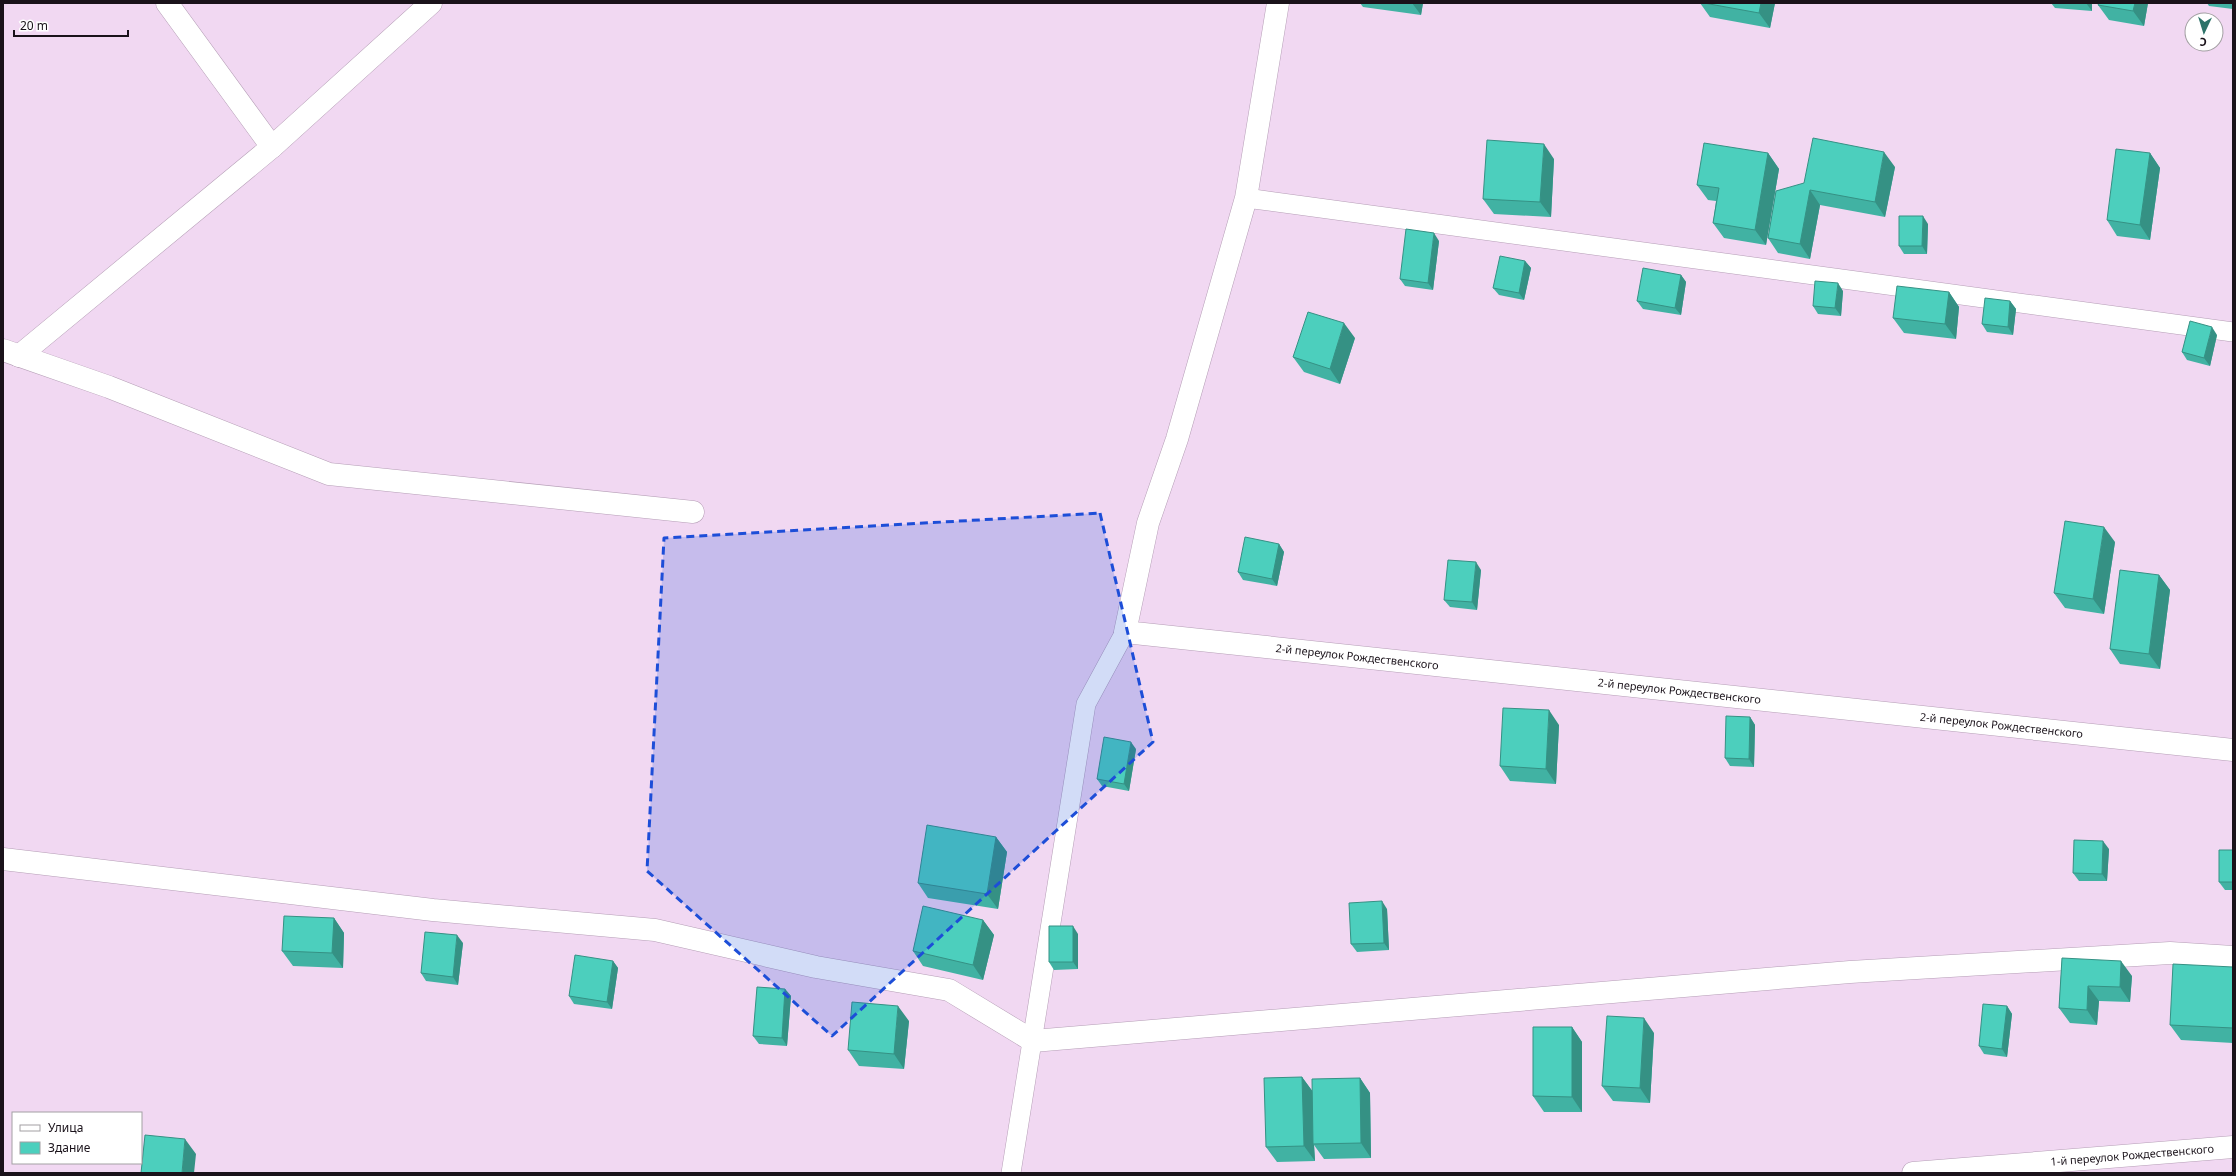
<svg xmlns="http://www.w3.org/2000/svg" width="2236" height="1176" viewBox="0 0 2236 1176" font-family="'Noto Sans',sans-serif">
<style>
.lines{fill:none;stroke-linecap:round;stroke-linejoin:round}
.service-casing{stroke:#b59eb6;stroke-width:20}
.minor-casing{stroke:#b59eb6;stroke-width:23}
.service{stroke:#fff;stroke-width:19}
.minor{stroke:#fff;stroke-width:22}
.wall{fill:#41b2a3}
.shaded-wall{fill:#359184}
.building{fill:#4ccfbd;stroke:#359184}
.marked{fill:#1d4ed8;fill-opacity:0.2;stroke:#1d4ed8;stroke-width:3;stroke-dasharray:8 5;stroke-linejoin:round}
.labels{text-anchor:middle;stroke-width:3;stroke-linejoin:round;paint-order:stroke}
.street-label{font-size:11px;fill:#1a121a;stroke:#fff}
</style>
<rect width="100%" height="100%" fill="#f1d8f2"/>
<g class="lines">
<!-- service casing -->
<g class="service-casing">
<path id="service" d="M 1246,198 L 2233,332
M 1011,1173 L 1086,704 L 1125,632"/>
</g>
<!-- minor casing -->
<g class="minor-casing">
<g id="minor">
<path d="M 167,3 L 272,147"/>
<path id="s1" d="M 1278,3 L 1246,198 L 1177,439 L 1148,523 L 1125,632 L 2233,750"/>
<path d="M 3,350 L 109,387 L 329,474 L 693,512"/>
<path d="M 19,356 L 272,147 L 431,3"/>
<path d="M 3,859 L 433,910 L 655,930 L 816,967 L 949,990 L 1033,1041 L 1850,972 L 2170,953 L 2233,957"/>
<path id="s2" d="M 1913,1173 L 2233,1147"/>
</g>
</g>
<!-- service -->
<use href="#service" class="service"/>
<!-- minor -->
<use href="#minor" class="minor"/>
</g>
<!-- wall -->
<path class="wall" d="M 1360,3 L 1423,3 L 1421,15 L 1363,7 Z
M 1700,3 L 1775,3 L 1770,28 L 1710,17 Z
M 2051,3 L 2092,3 L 2092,11 L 2055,8 Z
M 2148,3 L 2144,26 L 2109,20 L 2098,5 Z
M 2207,3 L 2233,3 L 2233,9 L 2209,6 Z
M 1768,153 L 1779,169 L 1766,245 L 1724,238 L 1713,223 L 1716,201 L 1708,200 L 1697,185 Z
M 2150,153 L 2160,168 L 2150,240 L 2117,236 L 2107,220 Z
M 1554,159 L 1551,217 L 1494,214 L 1483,199 Z
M 1895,167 L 1885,217 L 1820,205 L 1810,259 L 1778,253 L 1768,238 L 1776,191 Z
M 1928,224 L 1927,254 L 1904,254 L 1899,246 Z
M 1439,241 L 1433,290 L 1405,286 L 1400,279 Z
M 1525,261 L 1531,268 L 1524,300 L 1499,295 L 1493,288 Z
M 1681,275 L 1686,282 L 1681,315 L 1643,309 L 1637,301 Z
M 1843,291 L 1841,316 L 1818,314 L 1813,306 Z
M 1949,292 L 1959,307 L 1956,339 L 1904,333 L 1893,318 Z
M 2010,301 L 2016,309 L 2013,335 L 1987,332 L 1982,324 Z
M 2217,335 L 2210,366 L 2187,360 L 2182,352 Z
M 1355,338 L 1340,384 L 1304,372 L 1293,357 Z
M 2115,542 L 2104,614 L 2065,608 L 2054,593 Z
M 1279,544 L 1284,552 L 1277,586 L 1243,580 L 1238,572 Z
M 1481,570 L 1477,610 L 1450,607 L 1444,600 Z
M 2159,575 L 2170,590 L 2160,669 L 2120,664 L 2110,649 Z
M 1750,717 L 1755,725 L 1754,767 L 1730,766 L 1725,758 Z
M 1559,725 L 1556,784 L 1510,781 L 1500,766 Z
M 1136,749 L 1129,791 L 1102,786 L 1097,779 Z
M 996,837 L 1007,852 L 998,909 L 928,898 L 918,883 Z
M 2109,849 L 2107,881 L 2079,881 L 2073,873 Z
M 2233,850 L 2233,890 L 2225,890 L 2219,882 Z
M 1387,909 L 1389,950 L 1357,952 L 1351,944 Z
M 334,918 L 344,933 L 343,968 L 293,966 L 282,951 Z
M 983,920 L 994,935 L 983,980 L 923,966 L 913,951 Z
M 1078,934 L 1078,969 L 1054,970 L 1049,962 Z
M 463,943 L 458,985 L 426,981 L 421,973 Z
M 2062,958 L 2132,976 L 2130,1002 L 2099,1001 L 2097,1025 L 2070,1023 L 2059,1008 Z
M 613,961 L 618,968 L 612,1009 L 574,1004 L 569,996 Z
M 2233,967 L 2233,1043 L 2181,1040 L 2170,1025 Z
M 785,989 L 791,996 L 787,1046 L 759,1044 L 753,1036 Z
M 2007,1006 L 2012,1014 L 2007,1057 L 1984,1054 L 1979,1046 Z
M 909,1021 L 904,1069 L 859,1066 L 848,1050 Z
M 1572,1027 L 1582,1042 L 1582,1112 L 1544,1112 L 1533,1096 Z
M 1654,1033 L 1650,1103 L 1613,1101 L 1602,1086 Z
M 1302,1077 L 1313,1092 L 1360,1078 L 1370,1093 L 1371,1158 L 1324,1159 L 1314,1145 L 1315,1161 L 1277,1162 L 1266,1147 Z"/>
<!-- shaded-wall -->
<path class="shaded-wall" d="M 1412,3 L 1423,3 L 1421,15 Z
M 1761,3 L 1775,3 L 1770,28 L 1759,13 Z
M 2086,3 L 2092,3 L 2092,11 Z
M 2135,3 L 2148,3 L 2144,26 L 2133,11 Z
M 1544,144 L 1554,159 L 1551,217 L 1540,202 Z
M 1884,152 L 1895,167 L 1885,217 L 1875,202 Z
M 1768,153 L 1779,169 L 1766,245 L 1755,230 Z
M 2150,153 L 2160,168 L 2150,240 L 2140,225 Z
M 1810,190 L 1820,205 L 1810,259 L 1800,244 Z
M 1923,216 L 1928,224 L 1927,254 L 1922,246 Z
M 1434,233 L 1439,241 L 1433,290 L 1428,283 Z
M 1525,261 L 1531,268 L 1524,300 L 1519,293 Z
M 1681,275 L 1686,282 L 1681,315 L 1675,308 Z
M 1838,283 L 1843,291 L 1841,316 L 1835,308 Z
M 1949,292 L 1959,307 L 1956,339 L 1945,324 Z
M 2010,301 L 2016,309 L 2013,335 L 2008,327 Z
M 1344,323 L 1355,338 L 1340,384 L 1330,369 Z
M 2212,327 L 2217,335 L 2210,366 L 2204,358 Z
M 2104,527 L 2115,542 L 2104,614 L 2093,599 Z
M 1279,544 L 1284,552 L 1277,586 L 1272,579 Z
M 1476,562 L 1481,570 L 1477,610 L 1472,602 Z
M 2159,575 L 2170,590 L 2160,669 L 2149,654 Z
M 1549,710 L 1559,725 L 1556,784 L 1546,769 Z
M 1750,717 L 1755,725 L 1754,767 L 1749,759 Z
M 1131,742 L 1136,749 L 1129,791 L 1124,784 Z
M 996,837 L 1007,852 L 998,909 L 987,894 Z
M 2103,841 L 2109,849 L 2107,881 L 2102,874 Z
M 1382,901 L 1387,909 L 1389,950 L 1384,943 Z
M 334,918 L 344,933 L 343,968 L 332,953 Z
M 983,920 L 994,935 L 983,980 L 973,965 Z
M 1073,926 L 1078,934 L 1078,969 L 1073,962 Z
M 457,935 L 463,943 L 458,985 L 453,977 Z
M 613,961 L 618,968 L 612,1009 L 607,1002 Z
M 2121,961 L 2132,976 L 2130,1002 L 2120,987 Z
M 2088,986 L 2099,1001 L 2097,1025 L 2087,1010 Z
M 785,989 L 791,996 L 787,1046 L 782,1038 Z
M 898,1006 L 909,1021 L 904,1069 L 894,1054 Z
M 2007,1006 L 2012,1014 L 2007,1057 L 2002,1049 Z
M 1644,1018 L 1654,1033 L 1650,1103 L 1640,1088 Z
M 1572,1027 L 1582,1042 L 1582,1112 L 1572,1097 Z
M 1302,1077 L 1313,1092 L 1313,1144 L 1314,1145 L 1315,1161 L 1304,1146 Z
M 1360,1078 L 1370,1093 L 1371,1158 L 1361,1143 Z
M 185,1139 L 196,1154 L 194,1173 L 182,1173 Z"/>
<!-- building -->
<path class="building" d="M 1704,3 L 1761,3 L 1759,13 Z
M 2099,3 L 2135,3 L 2133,11 L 2098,5 Z
M 1813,138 L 1884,152 L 1875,202 L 1810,190 L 1800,244 L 1768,238 L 1776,191 L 1804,183 Z
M 1487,140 L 1544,144 L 1540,202 L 1483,199 Z
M 1704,143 L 1768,153 L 1755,230 L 1713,223 L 1719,188 L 1697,185 Z
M 2116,149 L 2150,153 L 2140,225 L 2107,220 Z
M 1899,216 L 1923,216 L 1922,246 L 1899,246 Z
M 1406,229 L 1434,233 L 1428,283 L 1400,279 Z
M 1500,256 L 1525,261 L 1519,293 L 1493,288 Z
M 1643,268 L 1681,275 L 1675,308 L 1637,301 Z
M 1815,281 L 1838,283 L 1835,308 L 1813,306 Z
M 1897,286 L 1949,292 L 1945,324 L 1893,318 Z
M 1985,298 L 2010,301 L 2008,327 L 1982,324 Z
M 1308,312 L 1344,323 L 1330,369 L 1293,357 Z
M 2190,321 L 2212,327 L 2204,358 L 2182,352 Z
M 2065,521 L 2104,527 L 2093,599 L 2054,593 Z
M 1245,537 L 1279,544 L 1272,579 L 1238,572 Z
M 1448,560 L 1476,562 L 1472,602 L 1444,600 Z
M 2120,570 L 2159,575 L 2149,654 L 2110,649 Z
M 1503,708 L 1549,710 L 1546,769 L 1500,766 Z
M 1726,716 L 1750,717 L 1749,759 L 1725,758 Z
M 1104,737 L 1131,742 L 1124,784 L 1097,779 Z
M 927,825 L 996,837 L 987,894 L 918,883 Z
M 2074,840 L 2103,841 L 2102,874 L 2073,873 Z
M 2219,850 L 2233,850 L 2233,882 L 2219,882 Z
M 1382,901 L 1384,943 L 1351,944 L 1349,903 Z
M 923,906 L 983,920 L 973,965 L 913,951 Z
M 284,916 L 334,918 L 332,953 L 282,951 Z
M 1049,926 L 1073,926 L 1073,962 L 1049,962 Z
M 425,932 L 457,935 L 453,977 L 421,973 Z
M 575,955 L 613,961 L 607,1002 L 569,996 Z
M 2062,958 L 2121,961 L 2120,987 L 2088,986 L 2087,1010 L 2059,1008 Z
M 2173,964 L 2233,967 L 2233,1028 L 2170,1025 Z
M 757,987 L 785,989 L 782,1038 L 753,1036 Z
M 852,1002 L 898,1006 L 894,1054 L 848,1050 Z
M 1983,1004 L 2007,1006 L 2002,1049 L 1979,1046 Z
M 1607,1016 L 1644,1018 L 1640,1088 L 1602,1086 Z
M 1533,1027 L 1572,1027 L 1572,1097 L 1533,1096 Z
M 1302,1077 L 1304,1146 L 1266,1147 L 1264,1078 Z
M 1360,1078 L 1361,1143 L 1313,1144 L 1312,1079 Z
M 145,1135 L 185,1139 L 182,1173 L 141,1173 Z"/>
<!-- marked area -->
<path class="marked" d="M 1100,513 L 1153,742 L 832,1036 L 647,871 L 664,538 Z"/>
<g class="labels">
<!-- street labels -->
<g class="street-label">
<text dy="4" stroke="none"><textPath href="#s1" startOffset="882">2-й переулок Рождественского</textPath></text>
<text dy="4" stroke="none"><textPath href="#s1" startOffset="1206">2-й переулок Рождественского</textPath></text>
<text dy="4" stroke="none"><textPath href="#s1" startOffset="1530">2-й переулок Рождественского</textPath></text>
<text dy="4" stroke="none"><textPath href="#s2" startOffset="220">1-й переулок Рождественского</textPath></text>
</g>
</g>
<!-- border -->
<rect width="2236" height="1176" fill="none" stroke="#1a121a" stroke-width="8"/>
<!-- legend -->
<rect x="12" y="1112" width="130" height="52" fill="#ffffff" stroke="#a3a0a3"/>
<rect x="20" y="1125" width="20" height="6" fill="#ffffff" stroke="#a3a0a3"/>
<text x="48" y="1132" font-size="12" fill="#1a121a">Улица</text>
<rect x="20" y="1142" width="20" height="12" fill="#4ccfbd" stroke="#a3a0a3"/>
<text x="48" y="1152" font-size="12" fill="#1a121a">Здание</text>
<!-- north arrow -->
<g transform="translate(2204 32) rotate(184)"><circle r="19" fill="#ffffff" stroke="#a3a0a3"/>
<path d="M0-3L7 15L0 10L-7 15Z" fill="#2d7369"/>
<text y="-6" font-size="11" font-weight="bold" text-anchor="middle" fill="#1a121a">С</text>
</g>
<!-- scale -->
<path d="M14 30v6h114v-6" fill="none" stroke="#1a121a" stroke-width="2"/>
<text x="20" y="30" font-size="12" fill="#1a121a" stroke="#ffffff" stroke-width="3" paint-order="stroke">20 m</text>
</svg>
